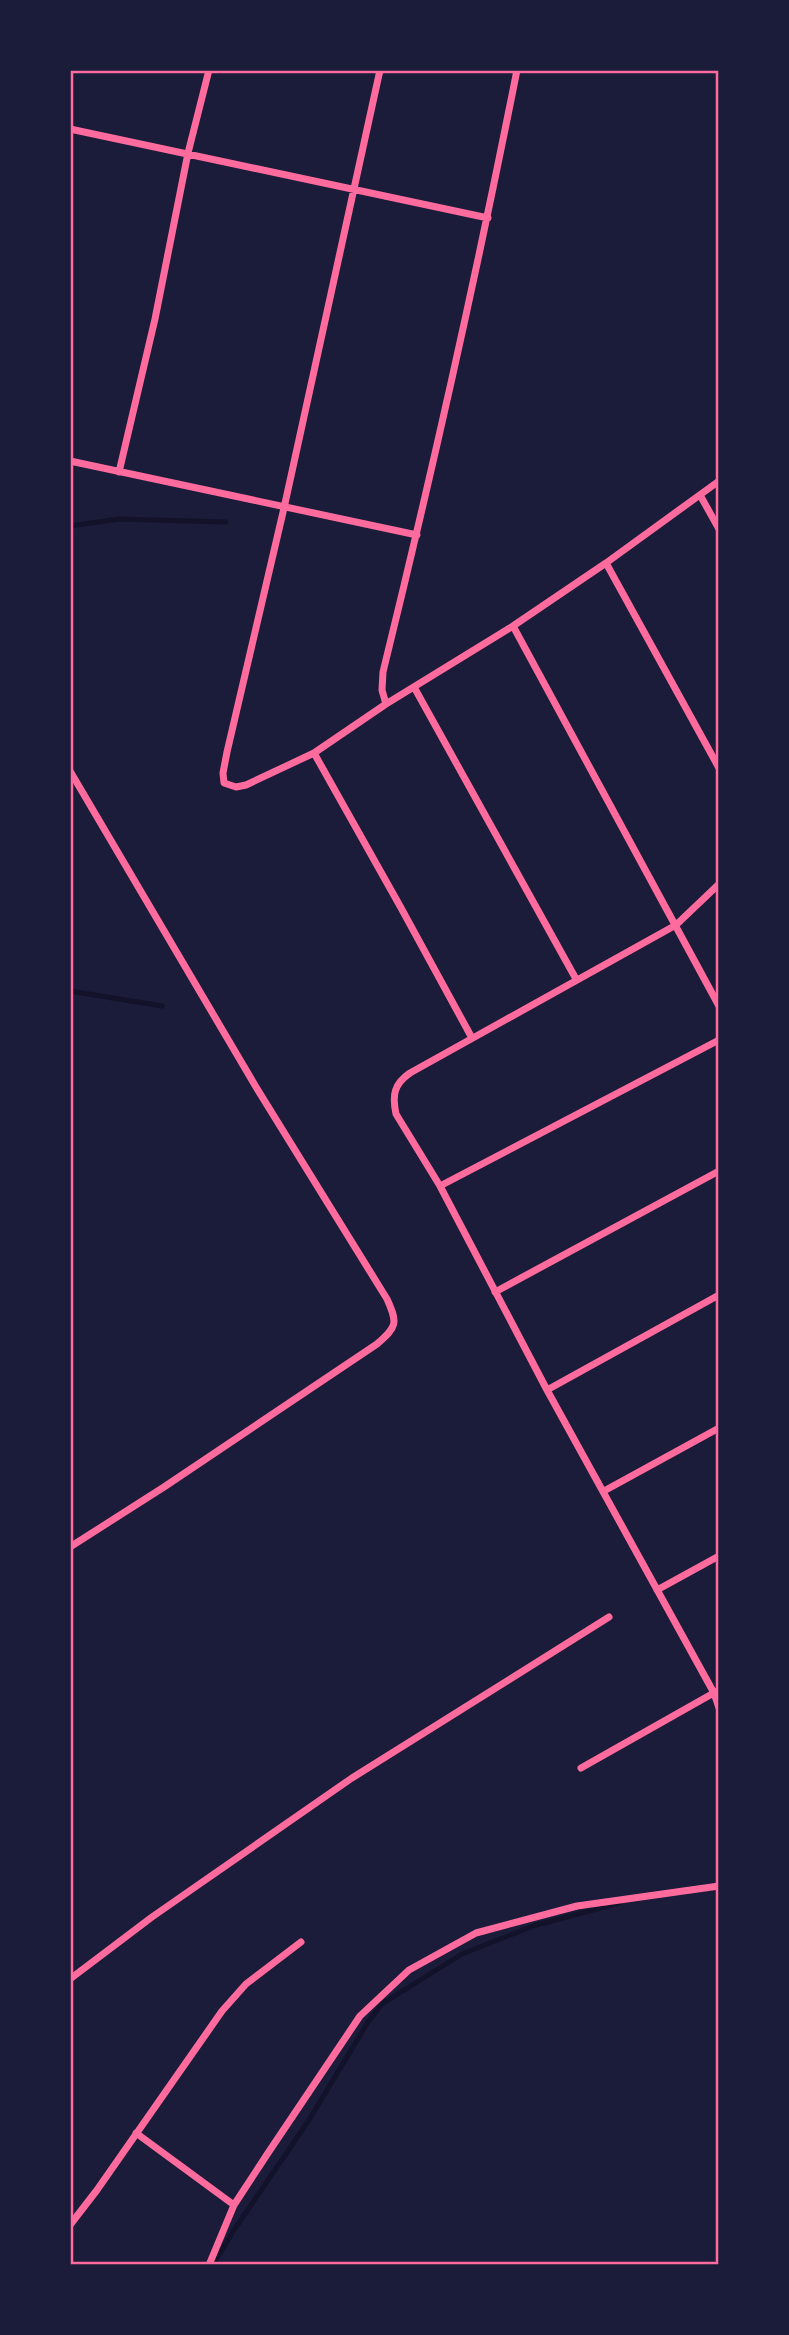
<svg xmlns="http://www.w3.org/2000/svg" width="789" height="2335" viewBox="0 0 789 2335" font-family="'Exo 2',sans-serif">
<style>
.lines{fill:none;stroke-linecap:round;stroke-linejoin:round}
.stream{stroke:#12122b;stroke-width:5}
.minor{stroke:#ff6b9d;stroke-width:7}
.neatline{fill:none;stroke:#ff6b9d;stroke-width:2.5}
</style>
<rect width="100%" height="100%" fill="#1b1b3a"/>
<g class="lines">
<!-- stream -->
<path class="stream" d="M 70,526 L 119,519 L 226,522
M 70,991 L 162,1006
M 213,2265 L 234,2230 L 309,2120 L 368,2022 L 382,2004 L 462,1954 L 533,1926 L 619,1903"/>
<!-- minor -->
<path class="minor" d="M 380,70 L 284,508 L 227,752 L 223,773 L 224,783 L 236,787 L 246,785 L 314,753 L 386,704 L 513,626 L 606,563 L 719,481
M 70,129 L 488,218
M 70,461 L 417,535
M 119,472 L 155,319 L 188,153 L 209,70
M 700,495 L 719,529
M 606,563 L 719,768
M 513,626 L 719,1006
M 414,687 L 576,979
M 386,704 L 382,690 L 383,672 C 432,473 477,272 517,70
M 314,753 L 400,906 L 472,1038
M 70,771 L 256,1087 L 387,1299 C 398,1323 397,1327 377,1344 L 164,1487 L 70,1547
M 719,884 L 676,925 L 410,1073 C 394,1084 392,1095 396,1114 L 440,1186 L 547,1390 L 714,1693 L 719,1708
M 440,1186 L 719,1040
M 495,1292 L 719,1171
M 547,1390 L 719,1295
M 604,1491 L 719,1428
M 657,1590 L 719,1556
M 581,1768 L 719,1690
M 70,1979 L 152,1917 L 352,1778 L 609,1617
M 136,2133 L 234,2205
M 70,2225 L 97,2190 L 222,2011 L 246,1984 L 301,1942
M 209,2265 L 234,2205 L 268,2153 L 360,2016 L 409,1970 L 476,1933 L 577,1906 L 719,1886"/>
</g>
<!-- border -->
<rect width="789" height="2335" fill="none" stroke="#1b1b3a" stroke-width="144"/>
<rect x="72" y="72" width="645" height="2191" class="neatline"/>
</svg>
